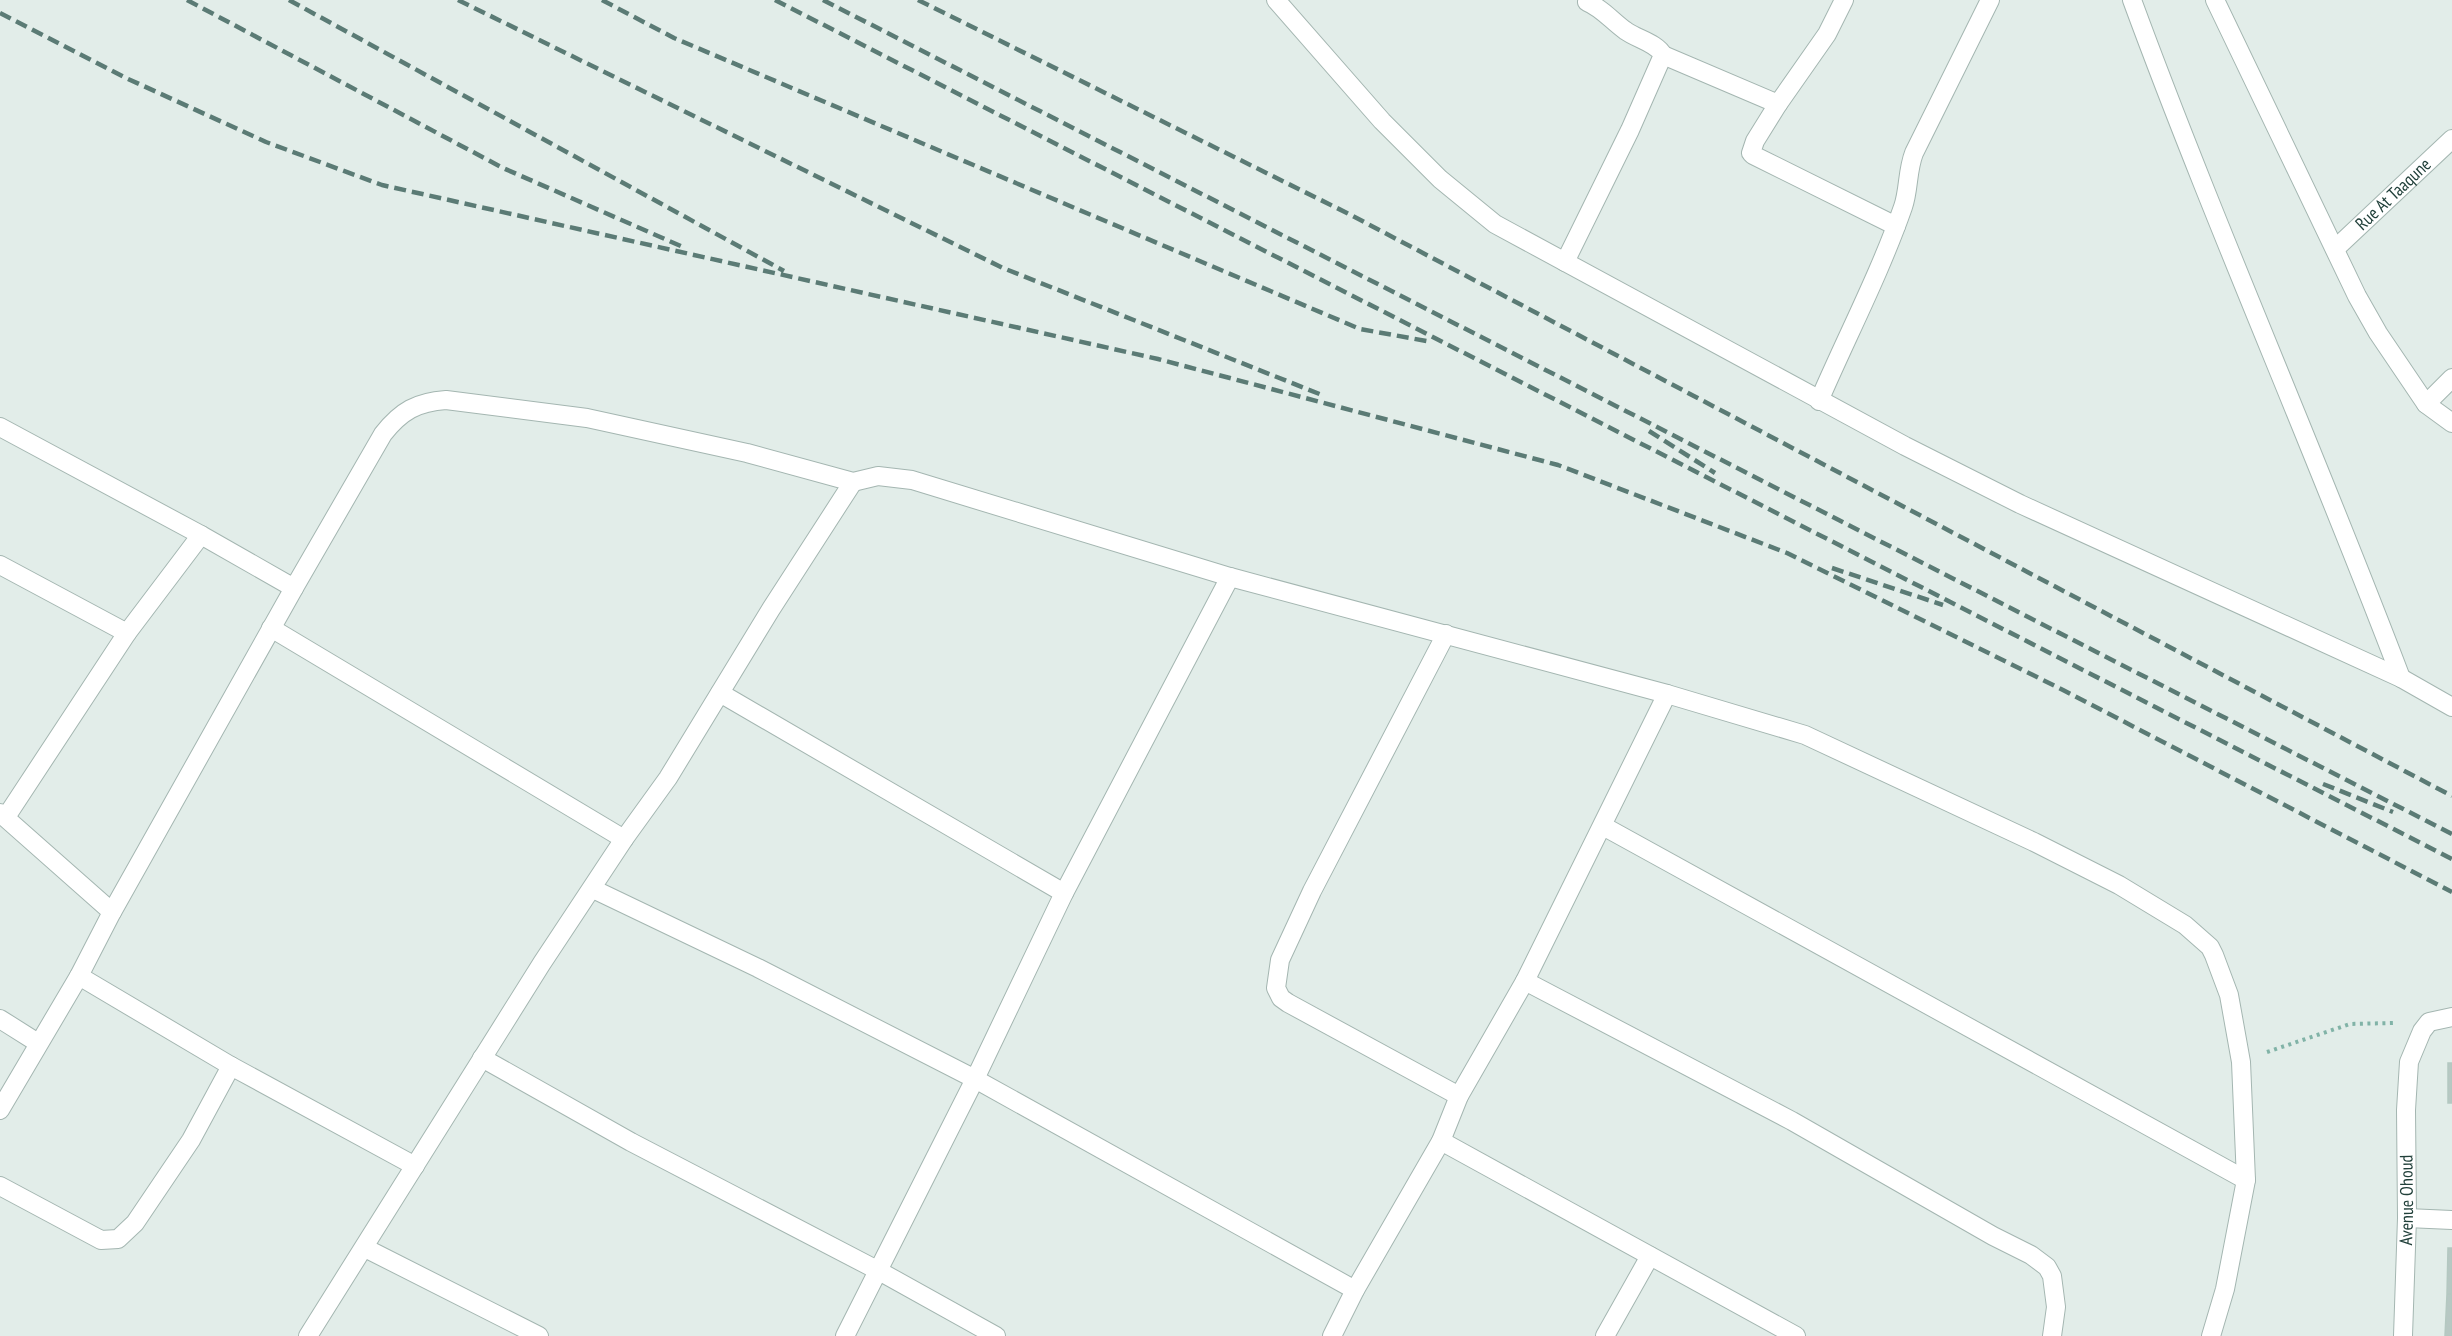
<svg xmlns="http://www.w3.org/2000/svg" width="2452" height="1336" viewBox="0 0 2452 1336" font-family="'PT Sans Narrow',sans-serif">
<style>
.building{fill:#b7c8c3;stroke:#b4c8c1;stroke-width:1.5}
.lines{fill:none;stroke-linecap:round;stroke-linejoin:round}
.minor-casing{stroke:#a4b6b1;stroke-width:20}
.path{stroke:#81b3a7;stroke-width:4;stroke-dasharray:3 4.5;stroke-linecap:butt}
.minor{stroke:#fff;stroke-width:18}
.rail{stroke:#5b7b75;stroke-width:4.5;stroke-dasharray:12 6;stroke-linecap:butt}
.labels{text-anchor:middle;stroke-width:4.5;stroke-linejoin:round;paint-order:stroke}
.street-label{font-size:18px;fill:#21403a;stroke:#f3faf7}
</style>
<rect width="100%" height="100%" fill="#e2ede9"/>
<!-- building -->
<path class="building" d="M 2448,1063 L 2452,1063 L 2452,1103 L 2448,1103 Z
M 2448,1248 L 2452,1248 L 2452,1294 L 2447,1294 Z
M 2447,1294 L 2452,1294 L 2452,1336 L 2445,1336 Z"/>
<g class="lines">
<!-- minor casing -->
<g class="minor-casing">
<g id="minor">
<path d="M 1276,0 L 1382,121 L 1440,179 L 1495,224 L 1905,446 L 2020,504 L 2401,678 L 2452,707"/>
<path d="M 2132,0 C 2216,228 2315,451 2401,678"/>
<path d="M 2215,0 L 2357,296 L 2378,333 L 2426,404 L 2452,423"/>
<path d="M 1663,55 L 1778,104 L 1755,141 L 1751,153 L 1753,155 L 1896,226"/>
<path d="M 1778,104 L 1827,34 L 1844,0"/>
<path id="s1" d="M 2335,249 L 2452,139"/>
<path d="M 1565,262 L 1630,130 L 1663,55 C 1657,43 1637,39 1626,31 C 1613,22 1602,8 1587,2 L 1588,0"/>
<path d="M 1819,401 C 1847,336 1880,273 1903,207 C 1909,190 1907,171 1914,153 L 1990,0"/>
<path d="M 2426,404 L 2452,378"/>
<path d="M 0,427 L 201,535 L 294,588 L 383,434 C 401,411 417,402 446,400 L 587,418 L 747,453 L 853,482 L 878,476 L 912,480 L 1230,577 L 1667,694 L 1805,735 L 2034,842 L 2119,885 L 2185,925 L 2210,947 L 2214,955 L 2229,995 L 2241,1062 L 2246,1180 L 2225,1289 L 2211,1336"/>
<path d="M 0,565 L 127,633 L 201,535"/>
<path d="M 271,628 L 624,839"/>
<path d="M 1446,634 L 1312,891 L 1280,960 L 1276,988 L 1281,998 L 1288,1003 L 1459,1096"/>
<path d="M 720,693 L 1064,893"/>
<path d="M 0,813 L 112,912 L 79,976 L 0,1110"/>
<path d="M 6,817 L 127,633"/>
<path d="M 1603,826 L 2246,1180"/>
<path d="M 593,889 L 758,968 L 975,1079 L 1355,1290"/>
<path d="M 112,912 L 294,588"/>
<path d="M 79,976 L 231,1066 L 415,1166"/>
<path d="M 1525,981 L 1792,1121 L 1993,1236 L 2031,1255 L 2047,1267 L 2052,1276 L 2056,1307 L 2052,1336"/>
<path d="M 0,1019 L 38,1043"/>
<path d="M 482,1058 L 631,1142 L 879,1271 L 996,1336"/>
<path d="M 1441,1141 L 1796,1336"/>
<path d="M 0,1186 L 101,1240 L 118,1239 L 135,1223 L 191,1140 L 231,1066"/>
<path d="M 2407,1218 L 2452,1220"/>
<path d="M 365,1248 L 539,1336"/>
<path d="M 308,1336 L 542,963 L 624,839 L 668,778 L 771,609 L 853,482"/>
<path d="M 845,1336 L 975,1079 L 1064,893 L 1230,577"/>
<path d="M 1332,1336 L 1355,1290 L 1441,1141 L 1459,1096 L 1525,981 L 1667,694"/>
<path d="M 1605,1336 L 1650,1256"/>
<path id="s2" d="M 2403,1336 L 2407,1218 L 2406,1110 L 2409,1062 L 2422,1031 L 2429,1022 L 2452,1017"/>
</g>
</g>
<!-- path -->
<path class="path" d="M 2267,1052 L 2350,1024 L 2393,1023"/>
<!-- minor -->
<use href="#minor" class="minor"/>
<!-- rail -->
<path class="rail" d="M 187,0 L 503,168 L 683,247
M 289,0 L 784,271
M 458,0 L 1003,268 L 1322,395
M 602,0 L 674,38 L 1360,329 L 1432,342
M 775,0 L 2452,859
M 823,0 L 2452,834
M 918,0 L 1349,214 L 2452,796
M 0,13 L 126,78 L 266,142 L 382,185 L 1158,359 L 1558,465 L 1787,553 L 2063,690 L 2452,892
M 1649,431 L 1715,473
M 1832,568 L 1943,605
M 2323,784 L 2393,812"/>
</g>
<g class="labels">
<!-- street labels -->
<g class="street-label">
<text dy="6" stroke="none"><textPath href="#s1" startOffset="80">Rue At Taaqune</textPath></text>
<text dy="6" stroke="none"><textPath href="#s2" startOffset="136">Avenue Ohoud</textPath></text>
</g>
</g>
</svg>
